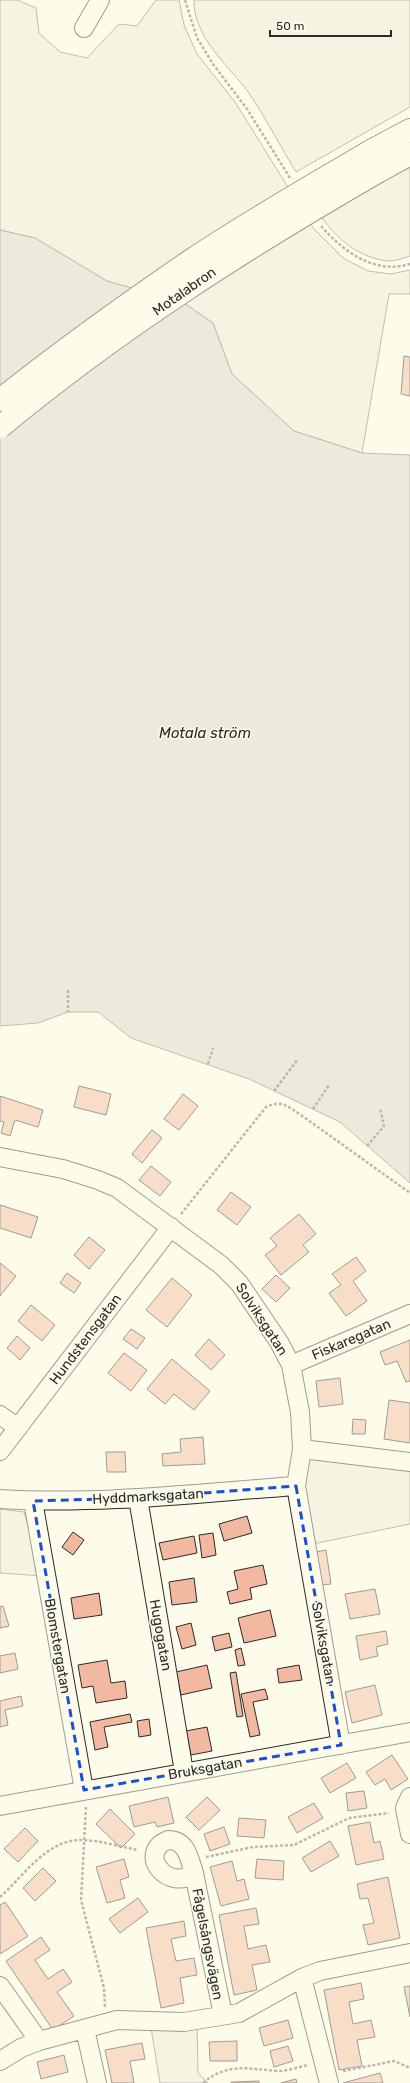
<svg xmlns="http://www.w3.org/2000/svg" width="410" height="2083" viewBox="0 0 410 2083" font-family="Rubik,sans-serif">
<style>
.green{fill:#ecebdb;stroke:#74746e}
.water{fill:#d8d7c9;stroke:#74746e}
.building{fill:#f2b8a0;stroke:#2b2b2b}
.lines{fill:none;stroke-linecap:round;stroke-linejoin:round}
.minor-casing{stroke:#2b2b2b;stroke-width:20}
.highway-casing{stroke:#2b2b2b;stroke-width:24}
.path{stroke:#6a6964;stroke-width:2.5;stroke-dasharray:3 2;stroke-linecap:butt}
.minor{stroke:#fdfbea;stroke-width:18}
.highway{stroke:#fdfbea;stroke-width:22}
.highway-bridge-casing{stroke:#2b2b2b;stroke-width:24;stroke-linecap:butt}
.highway-bridge{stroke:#fdfbea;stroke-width:22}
.marked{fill:none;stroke:#1d4ed8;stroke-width:3;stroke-dasharray:8 5;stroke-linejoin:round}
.labels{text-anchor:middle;stroke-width:3;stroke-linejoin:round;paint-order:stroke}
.street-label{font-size:14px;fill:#2b2b2b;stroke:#fdfbea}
.water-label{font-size:15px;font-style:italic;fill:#2b2b2b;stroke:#fdfbea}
</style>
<rect width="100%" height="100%" fill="#fdfbea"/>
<!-- green -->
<path class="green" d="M 0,0 L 17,0 L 36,8 L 39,33 L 60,52 L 87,58 L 119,24 L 137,26 L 156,0 L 179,0 L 184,25 L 197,54 L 235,102 L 314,229 L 343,258 L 368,271 L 391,274 L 410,270 L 410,294 L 389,294 L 362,453 L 294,431 L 232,374 L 213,323 L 184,303 L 107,281 L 35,238 L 0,230 Z
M 194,0 L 410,0 L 410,107 L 296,172 C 280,146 266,118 249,93 C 229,66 193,37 194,0 Z
M 410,167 L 410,256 C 404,258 395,261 389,261 C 361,259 336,239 321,216 Z
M 297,1456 L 410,1470 L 410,1524 L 298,1547 Z
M 0,1509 L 24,1512 L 43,1576 L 0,1573 Z
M 150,2022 L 197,2023 L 198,2073 L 208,2083 L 160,2083 Z"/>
<!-- water -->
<path class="water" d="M 0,230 L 35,238 L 107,281 L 184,303 L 213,323 L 232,374 L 294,431 L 362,453 L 410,455 L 410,1183 L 340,1122 L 249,1079 L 131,1038 L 98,1012 L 68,1012 L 38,1023 L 0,1026 Z"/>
<!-- building -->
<path class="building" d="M 404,356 L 410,357 L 410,396 L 401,394 Z
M 79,1086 L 111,1094 L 106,1115 L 74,1107 Z
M 183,1094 L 198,1106 L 179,1130 L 164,1119 Z
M 0,1096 L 43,1110 L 38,1127 L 15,1120 L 10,1136 L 1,1133 L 4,1122 L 0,1121 Z
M 152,1130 L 162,1138 L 142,1163 L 132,1154 Z
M 151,1166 L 171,1182 L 160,1196 L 139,1180 Z
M 231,1192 L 251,1207 L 237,1225 L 217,1210 Z
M 0,1205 L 38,1217 L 31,1238 L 0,1228 Z
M 299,1214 L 316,1234 L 303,1245 L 309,1252 L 281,1275 L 265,1255 L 277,1246 L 270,1238 Z
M 89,1237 L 105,1250 L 89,1269 L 74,1255 Z
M 356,1257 L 366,1271 L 353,1281 L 367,1301 L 346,1316 L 329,1293 L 341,1285 L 332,1274 Z
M 0,1263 L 16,1276 L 0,1296 Z
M 67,1273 L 81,1283 L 74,1293 L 60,1283 Z
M 276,1275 L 290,1288 L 276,1302 L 262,1289 Z
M 172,1278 L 192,1295 L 167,1327 L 146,1310 Z
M 31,1305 L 55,1325 L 42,1341 L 18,1321 Z
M 131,1329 L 145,1338 L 137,1349 L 123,1339 Z
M 17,1336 L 30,1348 L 20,1360 L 7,1348 Z
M 209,1339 L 225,1355 L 211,1370 L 195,1355 Z
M 410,1340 L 410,1381 L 406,1382 L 397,1361 L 385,1365 L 380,1352 Z
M 124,1353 L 147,1370 L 131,1391 L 108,1373 Z
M 172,1359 L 210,1391 L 194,1410 L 174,1394 L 165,1404 L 147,1389 Z
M 340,1378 L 343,1404 L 319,1407 L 316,1381 Z
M 389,1400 L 410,1403 L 410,1443 L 384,1439 Z
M 353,1419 L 366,1420 L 365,1434 L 352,1434 Z
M 203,1437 L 205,1464 L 163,1466 L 162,1454 L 181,1452 L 180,1439 Z
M 106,1452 L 125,1452 L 126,1472 L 107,1472 Z
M 247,1516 L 252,1533 L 224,1541 L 219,1524 Z
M 73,1532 L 84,1540 L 73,1555 L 62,1547 Z
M 213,1533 L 216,1555 L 202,1558 L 199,1535 Z
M 194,1536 L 197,1553 L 163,1560 L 159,1543 Z
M 326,1550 L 331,1584 L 321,1585 L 316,1552 Z
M 263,1565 L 267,1584 L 250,1588 L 252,1599 L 230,1604 L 227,1592 L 238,1589 L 234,1571 Z
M 194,1578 L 197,1602 L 172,1605 L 169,1582 Z
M 375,1589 L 380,1614 L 350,1619 L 345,1594 Z
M 99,1593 L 102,1615 L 74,1619 L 71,1598 Z
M 3,1606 L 9,1626 L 0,1628 L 0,1607 Z
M 270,1610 L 276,1636 L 244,1643 L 238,1618 Z
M 191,1623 L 196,1645 L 182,1649 L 176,1627 Z
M 386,1631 L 388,1644 L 376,1647 L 378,1656 L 360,1660 L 356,1636 Z
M 229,1633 L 232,1647 L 215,1651 L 212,1637 Z
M 241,1648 L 245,1665 L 238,1666 L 235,1650 Z
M 15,1653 L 18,1669 L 0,1673 L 0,1656 Z
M 107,1660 L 111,1683 L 125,1681 L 127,1698 L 96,1703 L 93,1686 L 82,1688 L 78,1665 Z
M 207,1665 L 212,1688 L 181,1695 L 176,1672 Z
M 299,1665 L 302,1680 L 279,1683 L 277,1669 Z
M 236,1672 L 243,1716 L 237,1717 L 230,1673 Z
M 375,1685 L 382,1715 L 352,1723 L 345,1692 Z
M 265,1689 L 268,1699 L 253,1702 L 260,1735 L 250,1737 L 241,1694 Z
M 21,1696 L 23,1706 L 5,1710 L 8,1725 L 0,1727 L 0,1701 Z
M 130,1714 L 132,1722 L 104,1727 L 108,1747 L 95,1750 L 90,1722 Z
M 149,1719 L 151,1735 L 139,1737 L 137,1721 Z
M 207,1727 L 212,1751 L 191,1755 L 186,1731 Z
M 392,1755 L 408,1779 L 391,1790 L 385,1779 L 375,1785 L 366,1772 Z
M 347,1763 L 356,1778 L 330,1793 L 321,1778 Z
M 364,1791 L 367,1808 L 348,1811 L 346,1793 Z
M 168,1797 L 174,1823 L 157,1827 L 155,1822 L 134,1827 L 129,1806 Z
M 207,1797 L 220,1810 L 199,1830 L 186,1817 Z
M 314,1803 L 323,1818 L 297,1833 L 288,1817 Z
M 110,1809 L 135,1834 L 121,1848 L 96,1824 Z
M 239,1818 L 266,1820 L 264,1838 L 237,1836 Z
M 370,1822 L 374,1843 L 380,1841 L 384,1859 L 356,1865 L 348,1826 Z
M 224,1827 L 230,1844 L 210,1851 L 204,1834 Z
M 25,1828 L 38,1841 L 18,1862 L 4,1849 Z
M 330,1841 L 339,1856 L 311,1872 L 302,1858 Z
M 124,1859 L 129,1877 L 120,1880 L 125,1898 L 107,1903 L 96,1867 Z
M 257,1859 L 284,1861 L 283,1880 L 255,1878 Z
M 232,1861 L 237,1881 L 244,1879 L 249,1899 L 221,1906 L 210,1867 Z
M 43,1868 L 56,1881 L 35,1901 L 23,1888 Z
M 388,1877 L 400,1938 L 368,1945 L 363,1925 L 374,1923 L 368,1898 L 360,1899 L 357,1884 Z
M 138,1898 L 148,1912 L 120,1933 L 109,1919 Z
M 5,1902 L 28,1936 L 0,1954 L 0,1905 Z
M 256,1908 L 259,1924 L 244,1926 L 248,1949 L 266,1945 L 270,1962 L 252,1965 L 257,1990 L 234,1995 L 219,1915 Z
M 184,1921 L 186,1936 L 171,1939 L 176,1961 L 194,1958 L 197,1975 L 180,1978 L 184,2003 L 161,2008 L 146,1928 Z
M 41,1937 L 50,1950 L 35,1960 L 48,1979 L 63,1969 L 72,1982 L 57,1992 L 74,2016 L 53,2030 L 6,1961 Z
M 361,1983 L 364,1999 L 349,2002 L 353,2024 L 371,2020 L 375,2037 L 357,2040 L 362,2066 L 339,2070 L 324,1990 Z
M 410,1986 L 410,2017 L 404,1987 Z
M 288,2020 L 293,2038 L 264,2046 L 259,2028 Z
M 237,2041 L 237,2061 L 210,2061 L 209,2042 Z
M 142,2043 L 145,2059 L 130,2061 L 134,2083 L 112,2083 L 105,2050 Z
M 288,2046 L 293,2061 L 274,2067 L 270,2051 Z
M 64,2055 L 68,2072 L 41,2079 L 37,2062 Z
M 380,2073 L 383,2083 L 343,2083 Z
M 296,2079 L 297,2083 L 281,2083 Z
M 259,2081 L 259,2083 L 231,2083 L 231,2082 Z"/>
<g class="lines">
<!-- minor casing -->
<g class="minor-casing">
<path id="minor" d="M 84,28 L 100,0
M 0,1157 L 63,1169 L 98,1180 L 117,1188 L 221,1265 L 239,1283 L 279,1342 L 291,1365 L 300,1412 L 302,1449 L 296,1486 L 341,1745
M 291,1365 L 410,1314
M 0,1415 L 18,1428
M 302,1449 L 410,1462
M 0,1451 L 171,1227
M 138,1498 L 184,1772
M 0,1499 C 99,1505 198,1493 296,1486
M 33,1501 L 84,1790
M 410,1797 L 405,1808 L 410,1834
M 0,1806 L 410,1732
M 168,1840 C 187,1840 189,1858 194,1873 C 168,1893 136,1853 168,1840 Z
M 194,1873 L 223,2015
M 302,1978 L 329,2083
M 0,1986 L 39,2041
M 85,2029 L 97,2083
M 0,2061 L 21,2048 L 39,2041 L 117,2020 L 184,2022 L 239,2013 L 302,1978 L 320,1971 L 410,1953"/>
</g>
<!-- highway casing -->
<g class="highway-casing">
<path id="highway" d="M 369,152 L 410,130
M 379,171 L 410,154"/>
</g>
<!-- path -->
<path class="path" d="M 185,0 L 197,38 L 213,64 L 247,109 L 290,178
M 321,226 C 343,251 374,275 410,264
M 68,990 L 68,1012
M 208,1064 L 213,1048
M 274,1091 L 298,1059
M 313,1109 L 329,1085
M 367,1146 L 384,1126 L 380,1108
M 181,1214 L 266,1107 C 282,1099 288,1107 301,1115 L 410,1193
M 86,1807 L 81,1900 L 104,1988 L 105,2007
M 206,1857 L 253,1847 L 294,1845 L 349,1818 L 389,1813
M 0,1897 C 24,1876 47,1838 84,1840 C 102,1841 121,1847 138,1850
M 343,2071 L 394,2061 L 410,2068
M 203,2083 C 228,2062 248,2069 277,2071 C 287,2071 299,2067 308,2065"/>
<!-- minor -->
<use href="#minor" class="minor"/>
<!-- highway -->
<use href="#highway" class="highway"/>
<!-- highway-bridge casing -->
<g class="highway-bridge-casing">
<path id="highway-bridge" d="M 0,400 C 63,350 127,304 193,259 C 250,221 310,187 369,152
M 0,427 C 118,329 247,247 379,171"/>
</g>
<!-- highway-bridge -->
<use href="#highway-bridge" class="highway-bridge"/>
</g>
<!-- marked area -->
<path d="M0 0H410V2083H0ZM 296,1486 L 341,1745 L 84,1790 L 33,1501 L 138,1498 Z" fill="#fdfbea" fill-opacity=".55" fill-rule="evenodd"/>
<path class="marked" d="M 296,1486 L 341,1745 L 84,1790 L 33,1501 L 138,1498 Z"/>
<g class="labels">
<!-- street labels -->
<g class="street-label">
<text transform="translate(184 291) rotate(-35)" y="5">Motalabron</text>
<text transform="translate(262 1319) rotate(57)" y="5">Solviksgatan</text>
<text transform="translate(85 1339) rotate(-53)" y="5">Hundstensgatan</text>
<text transform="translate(351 1339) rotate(-23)" y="5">Fiskaregatan</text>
<text transform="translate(148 1496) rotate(-3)" y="5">Hyddmarksgatan</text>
<text transform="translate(161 1635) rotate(80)" y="5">Hugogatan</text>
<text transform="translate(324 1643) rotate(80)" y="5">Solviksgatan</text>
<text transform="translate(58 1646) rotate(80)" y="5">Blomstergatan</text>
<text transform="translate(205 1768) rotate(-10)" y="5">Bruksgatan</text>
<text transform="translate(208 1944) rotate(79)" y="5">Fågelsångsvägen</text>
</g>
<!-- water labels -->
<g class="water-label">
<text x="205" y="738">Motala ström</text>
</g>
</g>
<!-- scale -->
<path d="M270 30v6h121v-6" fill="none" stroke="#2b2b2b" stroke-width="2"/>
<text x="276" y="30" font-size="12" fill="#2b2b2b" stroke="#fdfbea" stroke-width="3" paint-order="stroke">50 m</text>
</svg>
